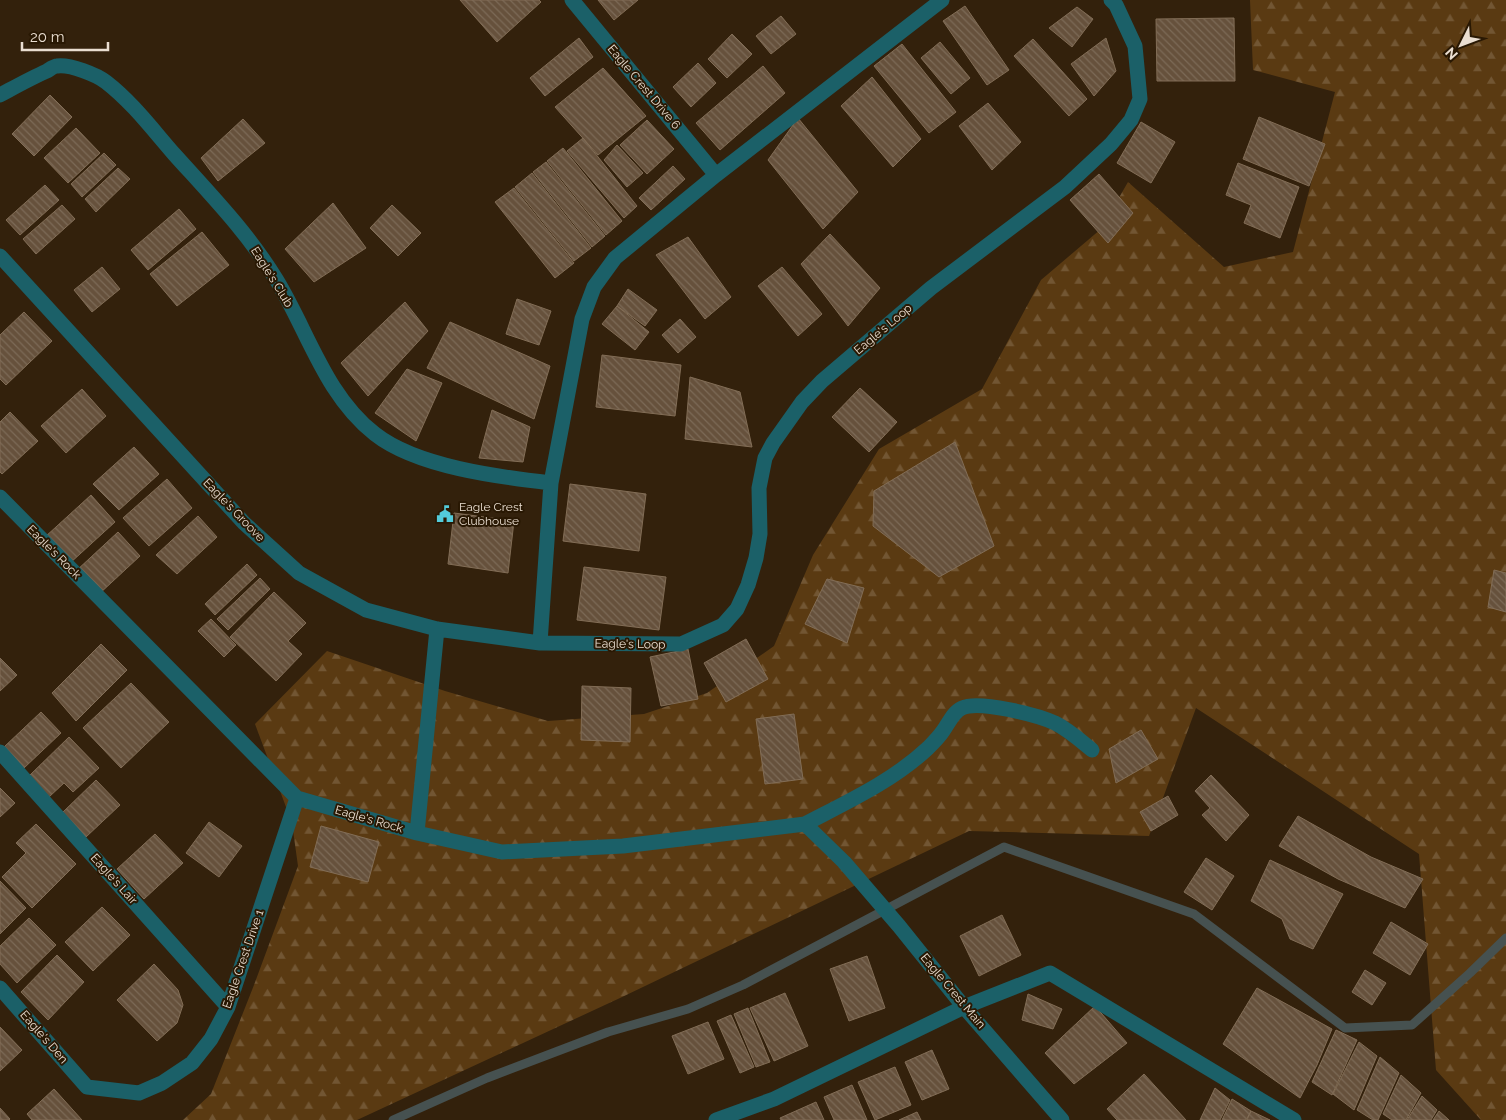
<svg xmlns="http://www.w3.org/2000/svg" width="1506" height="1120" viewBox="0 0 1506 1120" font-family="Raleway,sans-serif">
<style>
.forest{fill:url(#forest-firs)}
.lines{fill:none;stroke-linecap:round;stroke-linejoin:round}
.stream{stroke:#465150;stroke-width:9}
.building{fill:url(#building-back-hatch);stroke:#826d56}
.minor{stroke:#1b6068;stroke-width:15}
.labels{text-anchor:middle;stroke-width:4;stroke-linejoin:round;paint-order:stroke}
.street-label{font-size:12px;fill:#eaded1;stroke:#291803}
.poi-label{font-size:12px;fill:#eaded1;stroke:#291803;text-anchor:start}
</style>
<defs>
<pattern id="forest-firs" width="22" height="20" patternUnits="userSpaceOnUse" patternTransform="scale(1.25)"><rect width="22" height="20" fill="#5a3a12"/><path d="M5 1l3.5 6h-7zM16 11l3.5 6h-7z" fill="#725633"/></pattern>
<pattern id="building-back-hatch" width="6" height="6" patternUnits="userSpaceOnUse" patternTransform="scale(1.25)"><rect width="6" height="6" fill="#66513c"/><path d="M-1 5l2 2M0 0l6 6M5-1l2 2" fill="none" stroke="#7c6a57"/></pattern>
</defs>
<rect width="100%" height="100%" fill="#33210c"/>
<!-- forest -->
<path class="forest" d="M 1250,0 L 1506,0 L 1506,1120 L 1481,1120 L 1436,1070 L 1419,854 L 1196,708 L 1149,836 L 969,831 L 620,998 L 357,1120 L 183,1120 L 211,1094 L 254,985 L 298,866 L 292,823 L 255,724 L 327,651 L 445,691 L 548,721 L 644,714 L 707,693 L 774,646 L 813,555 L 879,449 L 982,389 L 1041,280 L 1101,229 L 1128,182 L 1224,267 L 1293,252 L 1335,92 L 1253,70 Z"/>
<g class="lines">
<!-- stream -->
<path class="stream" d="M 393,1120 L 487,1078 L 608,1032 L 688,1009 L 743,985 L 1004,847 L 1194,914 L 1345,1028 L 1412,1025 L 1470,973 L 1506,938"/>
</g>
<!-- building -->
<path class="building" d="M 460,0 L 539,0 L 541,2 L 497,42 Z
M 598,0 L 638,0 L 614,20 Z
M 965,6 L 1009,70 L 987,85 L 943,21 Z
M 1077,7 L 1093,19 L 1072,47 L 1049,28 Z
M 781,16 L 796,34 L 771,54 L 756,36 Z
M 1234,18 L 1235,81 L 1157,81 L 1156,19 Z
M 732,34 L 752,54 L 727,78 L 708,59 Z
M 579,38 L 593,57 L 545,96 L 530,78 Z
M 1106,38 L 1116,71 L 1094,96 L 1071,64 Z
M 1033,39 L 1087,99 L 1069,116 L 1014,56 Z
M 940,42 L 970,78 L 951,94 L 921,58 Z
M 902,44 L 956,112 L 929,133 L 874,66 Z
M 698,63 L 716,83 L 691,107 L 673,87 Z
M 763,66 L 785,93 L 720,150 L 696,123 Z
M 603,68 L 646,116 L 598,155 L 555,107 Z
M 872,77 L 921,139 L 893,167 L 841,106 Z
M 50,95 L 72,117 L 34,156 L 12,134 Z
M 988,103 L 1021,142 L 992,170 L 959,126 Z
M 1259,117 L 1325,144 L 1309,186 L 1243,159 Z
M 798,118 L 858,192 L 823,229 L 768,160 Z
M 243,119 L 265,143 L 218,181 L 201,158 Z
M 647,120 L 674,149 L 647,174 L 620,145 Z
M 1141,122 L 1175,142 L 1151,183 L 1117,163 Z
M 76,128 L 100,153 L 68,183 L 44,158 Z
M 583,138 L 637,206 L 624,218 L 567,151 Z
M 617,145 L 643,173 L 627,187 L 604,160 Z
M 563,148 L 622,221 L 606,235 L 547,161 Z
M 104,153 L 116,165 L 82,197 L 71,184 Z
M 546,162 L 605,236 L 592,247 L 533,172 Z
M 1238,163 L 1299,187 L 1280,238 L 1244,223 L 1251,205 L 1226,195 Z
M 673,166 L 685,179 L 651,210 L 639,198 Z
M 118,168 L 130,179 L 96,212 L 85,199 Z
M 532,173 L 591,248 L 574,261 L 515,187 Z
M 1099,174 L 1133,213 L 1108,243 L 1070,200 Z
M 45,185 L 59,200 L 20,235 L 6,220 Z
M 514,188 L 574,263 L 555,278 L 495,202 Z
M 333,203 L 366,248 L 314,282 L 285,249 Z
M 62,205 L 75,219 L 36,254 L 23,239 Z
M 392,205 L 421,233 L 398,256 L 370,228 Z
M 179,209 L 196,229 L 148,270 L 131,250 Z
M 202,232 L 229,265 L 177,306 L 150,274 Z
M 830,234 L 880,288 L 848,326 L 801,264 Z
M 688,237 L 731,297 L 705,319 L 656,255 Z
M 102,267 L 120,289 L 92,312 L 74,290 Z
M 782,267 L 822,314 L 798,336 L 758,286 Z
M 628,289 L 657,310 L 645,326 L 617,306 Z
M 517,299 L 551,311 L 539,345 L 506,334 Z
M 405,302 L 428,331 L 368,396 L 341,363 Z
M 617,306 L 649,332 L 635,350 L 602,324 Z
M 24,312 L 52,341 L 6,385 L 0,379 L 0,335 Z
M 680,319 L 696,337 L 678,353 L 662,335 Z
M 450,322 L 550,366 L 534,419 L 427,368 Z
M 602,355 L 681,365 L 675,416 L 596,407 Z
M 407,369 L 442,383 L 416,441 L 375,413 Z
M 690,377 L 740,392 L 752,447 L 685,439 Z
M 860,388 L 897,422 L 869,452 L 832,417 Z
M 82,389 L 106,416 L 66,453 L 41,426 Z
M 492,410 L 530,427 L 523,462 L 479,458 Z
M 10,412 L 38,441 L 2,474 L 0,472 L 0,422 Z
M 955,442 L 994,546 L 939,577 L 873,526 L 874,491 Z
M 134,447 L 159,474 L 119,510 L 93,484 Z
M 167,479 L 192,508 L 149,546 L 123,518 Z
M 570,484 L 646,494 L 639,551 L 563,541 Z
M 91,495 L 115,522 L 69,564 L 45,537 Z
M 454,513 L 514,521 L 508,573 L 448,564 Z
M 198,516 L 217,537 L 177,574 L 156,555 Z
M 118,532 L 140,556 L 98,595 L 76,571 Z
M 247,564 L 257,575 L 215,615 L 205,604 Z
M 584,567 L 666,577 L 659,630 L 577,620 Z
M 1494,570 L 1506,573 L 1506,612 L 1488,607 Z
M 260,578 L 270,589 L 228,630 L 217,619 Z
M 827,579 L 864,588 L 847,643 L 805,624 Z
M 274,592 L 306,623 L 288,641 L 302,654 L 276,681 L 230,637 Z
M 211,619 L 236,645 L 224,657 L 198,631 Z
M 746,639 L 768,679 L 726,702 L 704,663 Z
M 101,644 L 127,670 L 76,721 L 52,693 Z
M 688,649 L 698,699 L 661,706 L 650,657 Z
M 0,658 L 17,675 L 0,691 Z
M 131,683 L 169,722 L 121,768 L 83,728 Z
M 582,686 L 631,688 L 630,742 L 581,740 Z
M 41,712 L 61,733 L 24,768 L 4,747 Z
M 794,714 L 803,779 L 765,784 L 756,719 Z
M 1141,730 L 1158,759 L 1116,783 L 1109,749 Z
M 69,737 L 99,768 L 73,792 L 64,783 L 49,797 L 29,776 Z
M 1211,775 L 1249,815 L 1226,841 L 1202,815 L 1210,808 L 1195,791 Z
M 96,780 L 120,805 L 86,837 L 62,813 Z
M 0,788 L 15,803 L 0,817 Z
M 1168,796 L 1178,815 L 1151,831 L 1140,812 Z
M 1298,816 L 1371,857 L 1423,879 L 1405,908 L 1338,879 L 1279,846 Z
M 209,822 L 242,846 L 219,877 L 186,853 Z
M 36,824 L 76,864 L 32,908 L 2,877 L 26,853 L 16,843 Z
M 321,826 L 379,842 L 368,882 L 310,867 Z
M 155,834 L 183,863 L 144,899 L 117,869 Z
M 1206,858 L 1234,876 L 1212,910 L 1184,892 Z
M 1270,860 L 1343,894 L 1313,949 L 1290,939 L 1282,919 L 1251,901 Z
M 0,881 L 26,908 L 0,934 Z
M 102,907 L 130,935 L 93,971 L 65,942 Z
M 1002,915 L 1021,955 L 979,976 L 960,936 Z
M 29,918 L 56,945 L 17,983 L 0,964 L 0,946 Z
M 1391,922 L 1428,944 L 1410,975 L 1373,953 Z
M 57,955 L 84,982 L 48,1020 L 21,992 Z
M 867,956 L 885,1008 L 849,1021 L 830,969 Z
M 154,964 L 178,990 L 183,1005 L 177,1023 L 157,1041 L 117,1000 Z
M 1365,970 L 1386,983 L 1372,1005 L 1352,992 Z
M 1257,988 L 1332,1029 L 1317,1065 L 1300,1098 L 1223,1044 Z
M 785,993 L 808,1046 L 774,1061 L 750,1008 Z
M 1028,994 L 1062,1009 L 1053,1029 L 1022,1020 Z
M 1095,1006 L 1127,1043 L 1074,1084 L 1045,1053 Z
M 748,1008 L 770,1062 L 756,1067 L 734,1014 Z
M 731,1015 L 754,1067 L 740,1073 L 717,1021 Z
M 708,1022 L 724,1059 L 688,1074 L 672,1036 Z
M 0,1027 L 22,1050 L 0,1071 Z
M 1336,1030 L 1357,1040 L 1332,1095 L 1312,1082 Z
M 1359,1042 L 1377,1056 L 1354,1110 L 1333,1094 Z
M 932,1050 L 949,1089 L 922,1100 L 905,1062 Z
M 1380,1057 L 1399,1073 L 1378,1120 L 1373,1120 L 1357,1110 Z
M 895,1067 L 911,1105 L 875,1120 L 858,1082 Z
M 1144,1074 L 1186,1120 L 1117,1120 L 1107,1109 Z
M 1401,1075 L 1421,1093 L 1406,1120 L 1392,1120 L 1383,1114 Z
M 852,1085 L 867,1120 L 834,1120 L 824,1097 Z
M 1215,1088 L 1230,1100 L 1220,1120 L 1200,1120 Z
M 54,1089 L 82,1120 L 32,1120 L 27,1114 Z
M 1422,1096 L 1437,1110 L 1431,1120 L 1407,1120 Z
M 1232,1099 L 1251,1111 L 1246,1120 L 1222,1120 Z
M 816,1102 L 824,1120 L 781,1120 L 780,1118 Z
M 0,1108 L 10,1119 L 9,1120 L 0,1120 Z
M 1251,1111 L 1270,1120 L 1247,1120 Z
M 1439,1111 L 1449,1120 L 1433,1120 Z
M 917,1112 L 921,1120 L 899,1120 Z"/>
<g class="lines">
<!-- minor -->
<path class="minor" d="M 572,0 L 716,175
M 0,95 C 15,87 31,78 47,71 C 50,69 54,66 57,66 C 70,64 97,75 106,82 C 132,102 153,130 174,154 C 210,194 248,233 276,279 C 308,331 325,395 375,434 C 417,467 499,477 551,483
M 0,256 L 244,523 L 299,573 L 366,610 L 437,629 L 540,643 L 681,644 L 723,625 L 737,609 L 748,585 L 756,558 L 760,534 L 759,488 L 765,458 L 773,443 L 802,402 L 822,381 L 931,288 L 1065,187 L 1111,144 L 1131,120 L 1140,99 L 1135,46 L 1116,5 L 1111,0
M 0,497 L 297,798 L 417,833 L 502,852 L 623,846 L 805,824 L 844,862 L 899,926 L 964,1007 L 1062,1120
M 540,643 L 551,483 L 582,319 L 594,287 L 615,258 L 716,175 L 942,0
M 0,752 L 228,1007
M 805,824 C 847,802 893,781 928,748 C 933,743 939,737 943,731 C 949,723 953,712 962,708 C 979,700 1038,715 1055,723 C 1069,730 1081,741 1092,750
M 417,833 L 437,629
M 0,988 L 87,1087 L 139,1093 L 162,1083 L 192,1063 L 211,1039 L 228,1007 L 297,798
M 716,1120 L 774,1099 L 964,1007 L 1050,973 L 1294,1120"/>
</g>
<!-- icons -->
<defs>
<g id="civic-bare" transform="scale(1.35)"><path d="M-.6-6.5H3V-4.5H.6V-3L4-1V1h2V6H-6V1h2V-1L-.6-3ZM-1.2 2.5V6h2.4V2.5Z" fill="#53cbda" stroke="#291803" stroke-width="2.5" paint-order="stroke"/></g>
</defs>
<g fill-rule="evenodd">
<use href="#civic-bare" x="445" y="514"/>
</g>
<g class="labels">
<!-- street labels -->
<g class="street-label">
<text transform="translate(644 87) rotate(50)" y="4">Eagle Crest Drive 6</text>
<text transform="translate(272 277) rotate(58)" y="4">Eagle's Club</text>
<text transform="translate(883 329) rotate(-40)" y="4">Eagle's Loop</text>
<text transform="translate(234 510) rotate(46)" y="4">Eagle's Groove</text>
<text transform="translate(54 552) rotate(45)" y="4">Eagle's Rock</text>
<text transform="translate(630 644) rotate(1)" y="4">Eagle's Loop</text>
<text transform="translate(369 819) rotate(16)" y="4">Eagle's Rock</text>
<text transform="translate(114 879) rotate(48)" y="4">Eagle's Lair</text>
<text transform="translate(243 959) rotate(-71)" y="4">Eagle Crest Drive 1</text>
<text transform="translate(953 991) rotate(50)" y="4">Eagle Crest Main</text>
<text transform="translate(44 1037) rotate(49)" y="4">Eagle's Den</text>
</g>
<!-- poi labels -->
<g class="poi-label">
<text x="459" y="511">Eagle Crest<tspan x="459" dy="14">Clubhouse</tspan></text>
</g>
</g>
<!-- north arrow -->
<g transform="translate(1461 45) rotate(228)" stroke="#291803" stroke-width="4" paint-order="stroke">
<path d="M0-4L9 19L0 12L-9 19Z" fill="#eaded1"/>
<text y="-8" font-size="14" font-weight="bold" text-anchor="middle" fill="#eaded1">N</text>
</g>
<!-- scale -->
<path d="M22 42v8h86v-8" fill="none" stroke="#eaded1" stroke-width="2.5"/>
<text x="30" y="42" font-size="15" fill="#eaded1" stroke="#291803" stroke-width="4" paint-order="stroke">20 m</text>
</svg>
